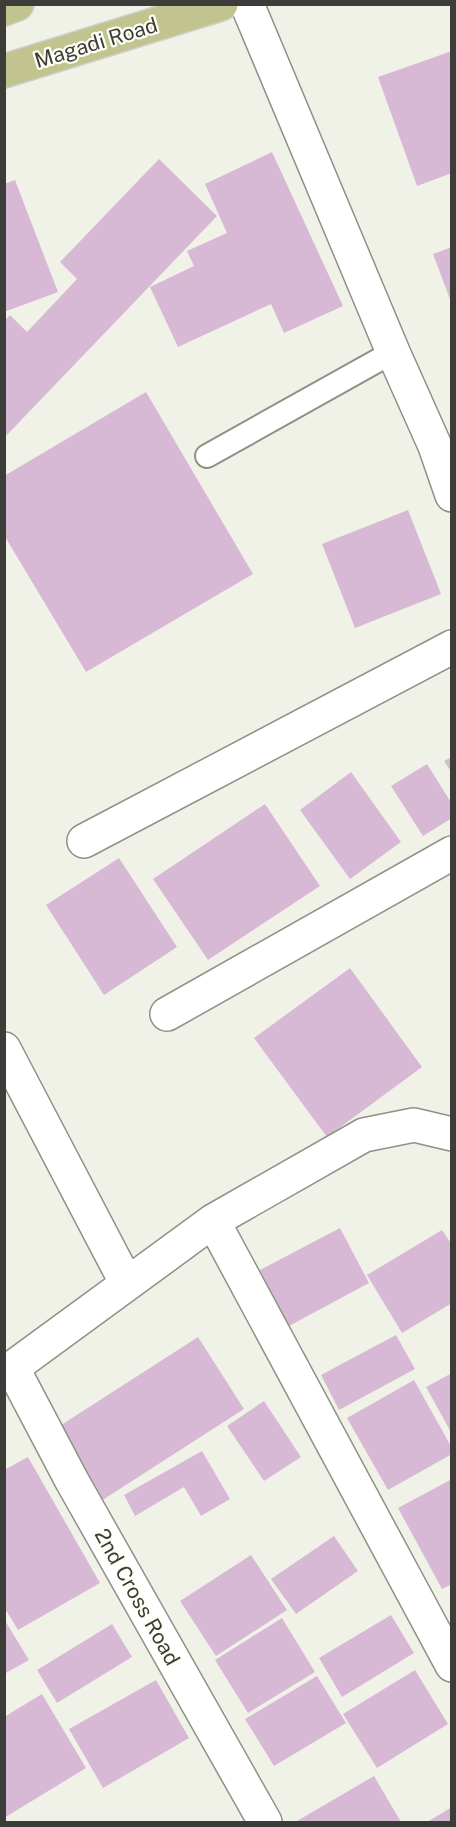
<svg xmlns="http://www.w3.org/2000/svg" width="456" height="1827" viewBox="0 0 456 1827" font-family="'Public Sans',sans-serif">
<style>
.building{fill:#d8b9d5}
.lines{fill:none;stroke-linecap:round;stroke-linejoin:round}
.lane-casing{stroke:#8f9086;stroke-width:26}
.street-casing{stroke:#8f9086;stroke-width:36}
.primary-casing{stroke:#d0d0cf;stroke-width:36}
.lane{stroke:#fff;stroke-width:22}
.street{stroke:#fff;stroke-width:33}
.primary{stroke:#c2c48f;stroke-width:33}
.labels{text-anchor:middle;stroke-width:4.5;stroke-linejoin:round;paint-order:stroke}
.street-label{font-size:21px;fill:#3c3d38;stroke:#fefff4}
</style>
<rect width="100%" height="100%" fill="#f1f2e7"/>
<!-- building -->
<path class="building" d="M 452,51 L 452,173 L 417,186 L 378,77 Z
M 272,152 L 343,306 L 284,333 L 271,304 L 178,347 L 150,287 L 194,266 L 187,251 L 227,233 L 205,184 Z
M 159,159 L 217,216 L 4,438 L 4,321 L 10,315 L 27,332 L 77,279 L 60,262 Z
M 15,180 L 58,292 L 4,312 L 4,184 Z
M 452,247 L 452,302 L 451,302 L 433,254 Z
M 146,392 L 253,574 L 86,672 L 4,535 L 4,476 Z
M 408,510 L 441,594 L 355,628 L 322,544 Z
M 452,757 L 452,773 L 444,761 Z
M 427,764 L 452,804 L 452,818 L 423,836 L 391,786 Z
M 351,772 L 401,842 L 350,879 L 300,810 Z
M 265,804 L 320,886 L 208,960 L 153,879 Z
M 119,858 L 177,947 L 104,995 L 46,905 Z
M 350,968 L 422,1067 L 327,1137 L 254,1038 Z
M 340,1228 L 369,1283 L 289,1326 L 260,1270 Z
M 442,1230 L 452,1245 L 452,1303 L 402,1333 L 367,1275 Z
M 396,1335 L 415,1369 L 339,1410 L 321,1375 Z
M 198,1337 L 244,1409 L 101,1501 L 55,1429 Z
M 452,1373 L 452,1434 L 426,1387 Z
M 414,1380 L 452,1448 L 452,1454 L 388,1490 L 347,1418 Z
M 264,1401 L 301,1457 L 264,1481 L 227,1426 Z
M 202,1451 L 230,1499 L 201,1516 L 184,1487 L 135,1516 L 124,1495 Z
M 28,1457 L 100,1583 L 18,1630 L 4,1607 L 4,1470 Z
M 452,1479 L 452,1584 L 442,1589 L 398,1508 Z
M 334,1536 L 358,1571 L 296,1614 L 271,1579 Z
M 251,1555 L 287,1610 L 216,1656 L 180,1601 Z
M 391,1615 L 414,1653 L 342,1697 L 319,1658 Z
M 282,1618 L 315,1672 L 248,1713 L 215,1660 Z
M 4,1619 L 29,1660 L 4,1674 Z
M 112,1624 L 132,1657 L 57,1703 L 37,1670 Z
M 415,1670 L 448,1724 L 377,1768 L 343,1714 Z
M 317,1676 L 346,1723 L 274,1766 L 245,1719 Z
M 156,1680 L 189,1738 L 103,1788 L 69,1729 Z
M 42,1694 L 86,1768 L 4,1818 L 4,1717 Z
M 374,1776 L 401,1822 L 298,1822 L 297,1821 Z
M 452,1807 L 452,1822 L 427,1822 Z"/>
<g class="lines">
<!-- lane casing -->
<g class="lane-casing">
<path id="lane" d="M 207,456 L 393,352"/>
</g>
<!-- street casing -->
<g class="street-casing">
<path id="street" d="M 247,4 L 393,352 L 435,446 L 452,495
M 84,841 L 452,647
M 167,1014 L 452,853
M 4,1049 L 127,1284
M 213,1221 L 452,1665
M 13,1369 L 72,1481 L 265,1822
M 4,1374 L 213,1221 L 364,1135 L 414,1125 L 452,1134"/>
</g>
<!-- primary casing -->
<g class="primary-casing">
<path id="primary" d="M 4,9 L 17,4
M 4,71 L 221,4"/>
</g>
<!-- lane -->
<use href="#lane" class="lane"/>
<!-- street -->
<use href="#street" class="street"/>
<!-- primary -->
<use href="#primary" class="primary"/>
</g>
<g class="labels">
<!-- street labels -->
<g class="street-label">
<text transform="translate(96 43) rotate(-17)" y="7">Magadi Road</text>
<text transform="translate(137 1597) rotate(61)" y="7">2nd Cross Road</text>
</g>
</g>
<!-- border -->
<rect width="456" height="1827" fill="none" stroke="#3c3d38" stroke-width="12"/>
</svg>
